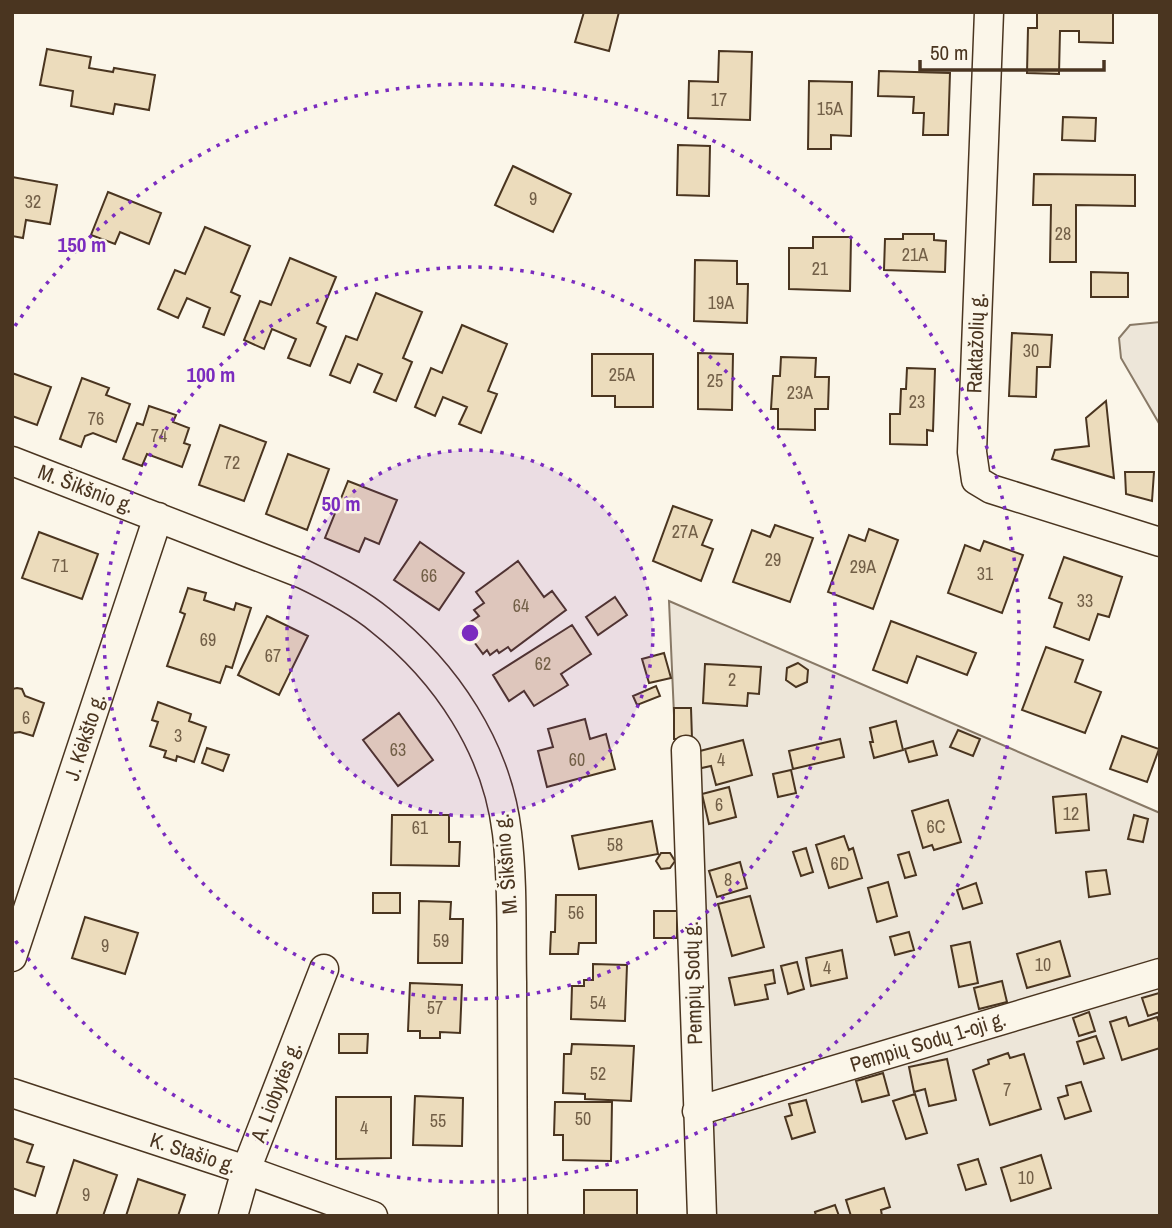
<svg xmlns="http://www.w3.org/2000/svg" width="1172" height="1228" viewBox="0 0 1172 1228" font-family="'Archivo Narrow',sans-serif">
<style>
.green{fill:#ede6d9;stroke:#887966;stroke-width:2}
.building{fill:#ecdcbc;stroke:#4a3520;stroke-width:2}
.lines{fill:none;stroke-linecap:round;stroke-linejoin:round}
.minor-casing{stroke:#4a3520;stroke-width:31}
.minor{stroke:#fbf6e9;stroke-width:28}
.ring{fill:none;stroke:#7b2cbf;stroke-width:3.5;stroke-dasharray:3.5 7}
.labels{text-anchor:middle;stroke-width:5;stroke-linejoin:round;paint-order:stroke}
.number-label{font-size:18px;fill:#725f47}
.street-label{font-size:21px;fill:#4a3520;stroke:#fbf6e9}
.centre{fill:#7b2cbf;stroke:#fbf6e9;stroke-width:3.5}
.ring-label{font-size:21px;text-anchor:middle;font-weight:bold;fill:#7b2cbf;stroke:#fbf6e9;stroke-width:5;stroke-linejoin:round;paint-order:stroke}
</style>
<rect width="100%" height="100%" fill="#fbf6e9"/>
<!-- green -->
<path class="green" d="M 1160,322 L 1160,425 L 1121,358 L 1119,338 L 1130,325 Z
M 669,601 L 1160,813 L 1160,1216 L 696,1216 Z"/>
<!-- building -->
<path class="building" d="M 584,12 L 619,12 L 609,51 L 575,42 Z
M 1037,12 L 1113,12 L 1113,43 L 1079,42 L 1079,31 L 1060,31 L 1059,74 L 1027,73 L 1028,28 L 1037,28 Z
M 47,49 L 91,57 L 89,68 L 113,72 L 114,68 L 155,75 L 149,110 L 115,104 L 113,114 L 71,106 L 73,91 L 40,85 Z
M 719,51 L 752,52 L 750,120 L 688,118 L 689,81 L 718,82 Z
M 879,71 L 950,73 L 948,135 L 923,135 L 924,113 L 913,113 L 914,97 L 878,96 Z
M 809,81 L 852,82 L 851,136 L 831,135 L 831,149 L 808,149 Z
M 1063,117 L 1096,118 L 1095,141 L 1062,140 Z
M 678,145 L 710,146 L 709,196 L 677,195 Z
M 513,166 L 571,194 L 553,232 L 495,205 Z
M 1034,174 L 1135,175 L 1135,206 L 1076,205 L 1076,262 L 1050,262 L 1051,205 L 1033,205 Z
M 12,177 L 57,185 L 50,224 L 26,220 L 23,238 L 12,236 Z
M 108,192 L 161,213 L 149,244 L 120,232 L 115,244 L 91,235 Z
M 205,227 L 250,246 L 231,292 L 240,296 L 224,335 L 203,327 L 210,308 L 187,298 L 178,318 L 158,309 L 175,270 L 185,274 Z
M 903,234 L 934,234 L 934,240 L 946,241 L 945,272 L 884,270 L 885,239 L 903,239 Z
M 813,237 L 851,237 L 850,291 L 789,289 L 789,248 L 813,248 Z
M 290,258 L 336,277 L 317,323 L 326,327 L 310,366 L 288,358 L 296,339 L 272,329 L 264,349 L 244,340 L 260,301 L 271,305 Z
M 695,260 L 737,261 L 737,284 L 748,284 L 747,323 L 694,321 Z
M 1091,272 L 1128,273 L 1128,297 L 1091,297 Z
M 376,293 L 422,312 L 403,358 L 412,362 L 396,401 L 374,392 L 382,374 L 358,364 L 350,383 L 330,375 L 346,336 L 357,340 Z
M 462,325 L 507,344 L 488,391 L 497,394 L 481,433 L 459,424 L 467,407 L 443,397 L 435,416 L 415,407 L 431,368 L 442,373 Z
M 1012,333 L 1052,335 L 1050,367 L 1037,367 L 1036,397 L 1009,396 Z
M 698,353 L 733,354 L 732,410 L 698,409 Z
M 592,354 L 653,354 L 653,407 L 615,407 L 615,396 L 592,396 Z
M 781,357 L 816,358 L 815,377 L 829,377 L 828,409 L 815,409 L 815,430 L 778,429 L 778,409 L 771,409 L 773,376 L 780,376 Z
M 907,368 L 935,369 L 933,431 L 927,430 L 927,445 L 890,444 L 890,414 L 900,414 L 901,389 L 906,389 Z
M 12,373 L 51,387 L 37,425 L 12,416 Z
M 82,378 L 109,388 L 106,395 L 130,404 L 116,442 L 93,433 L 85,436 L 81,447 L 60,439 Z
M 1106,401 L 1114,478 L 1052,459 L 1055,450 L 1089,446 L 1086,418 Z
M 149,406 L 176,415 L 173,422 L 189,428 L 184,443 L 190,445 L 182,467 L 147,454 L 142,466 L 123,459 L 137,423 L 143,425 Z
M 220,425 L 266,442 L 244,501 L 199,485 Z
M 288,454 L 329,469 L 307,530 L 266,514 Z
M 1125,472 L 1154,472 L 1152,501 L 1126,494 Z
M 348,481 L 397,500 L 379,544 L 365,538 L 359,552 L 325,538 Z
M 673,506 L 712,520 L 702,545 L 713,549 L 701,581 L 653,561 Z
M 775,525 L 813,538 L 790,602 L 733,582 L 752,530 L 770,537 Z
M 869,529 L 898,540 L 873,609 L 828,592 L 849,535 L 865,541 Z
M 39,532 L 98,554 L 82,599 L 22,578 Z
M 984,541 L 1023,555 L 1002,613 L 948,593 L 965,545 L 980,551 Z
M 420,542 L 464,573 L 439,610 L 394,580 Z
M 1064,557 L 1122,577 L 1109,617 L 1098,614 L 1089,640 L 1054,627 L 1062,603 L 1049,598 Z
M 518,561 L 544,597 L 552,591 L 566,610 L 511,651 L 508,647 L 499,653 L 497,650 L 490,655 L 487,650 L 483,654 L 463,627 L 479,616 L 474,610 L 484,603 L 476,592 Z
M 188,588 L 206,593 L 204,600 L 234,610 L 236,603 L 251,608 L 232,668 L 226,666 L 220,683 L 167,666 L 185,614 L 180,612 Z
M 615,597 L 627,615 L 598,635 L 586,617 Z
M 267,616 L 308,636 L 279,695 L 238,675 Z
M 891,621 L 976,653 L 967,675 L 917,656 L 907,683 L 873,670 Z
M 572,625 L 591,654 L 561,674 L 568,685 L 534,706 L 524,691 L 509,701 L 493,675 Z
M 1046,647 L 1083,660 L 1075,682 L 1101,692 L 1085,733 L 1022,710 Z
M 664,653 L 671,678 L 649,683 L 642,659 Z
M 798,663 L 808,670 L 807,682 L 796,687 L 786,680 L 787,668 Z
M 705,664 L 761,667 L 759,694 L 748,693 L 747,706 L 703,703 Z
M 656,686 L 660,696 L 637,705 L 633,696 Z
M 17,688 L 22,689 L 25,696 L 44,703 L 33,736 L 20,732 L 12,733 L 12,689 Z
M 158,702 L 191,714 L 189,721 L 206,727 L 194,762 L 177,756 L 176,761 L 164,757 L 166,751 L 150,746 L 158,722 L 152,720 Z
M 674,708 L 691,708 L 692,739 L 674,739 Z
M 399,713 L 433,760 L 398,786 L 363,740 Z
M 585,719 L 590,739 L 606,734 L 615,769 L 547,787 L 538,751 L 553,747 L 548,729 Z
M 896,721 L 903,750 L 874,758 L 870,742 L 873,742 L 870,728 Z
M 958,730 L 980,739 L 973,756 L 950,747 Z
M 1122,736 L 1159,749 L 1147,782 L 1110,769 Z
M 840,739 L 844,757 L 793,769 L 789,751 Z
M 743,740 L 752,775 L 716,785 L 711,766 L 697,769 L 692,753 Z
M 933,741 L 937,755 L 909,762 L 905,749 Z
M 207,748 L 229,755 L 223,771 L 202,763 Z
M 791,770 L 796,793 L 778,797 L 773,774 Z
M 729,787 L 736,817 L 709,824 L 702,794 Z
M 1086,794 L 1089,830 L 1056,833 L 1053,797 Z
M 948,800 L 961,842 L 934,850 L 932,845 L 923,848 L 912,811 Z
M 392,815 L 449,815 L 449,842 L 460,842 L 459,866 L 391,865 Z
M 1134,815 L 1148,819 L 1143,842 L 1128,839 Z
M 652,821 L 658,854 L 579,869 L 572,836 Z
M 844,836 L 849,850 L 853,848 L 862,878 L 829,888 L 816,845 Z
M 806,848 L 813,872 L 801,876 L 793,852 Z
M 909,852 L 916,875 L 905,878 L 898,855 Z
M 661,853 L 670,853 L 675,861 L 670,868 L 661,869 L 656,861 Z
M 740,862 L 747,888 L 717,897 L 709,871 Z
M 1106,870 L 1110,894 L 1089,897 L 1086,872 Z
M 888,882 L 897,916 L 877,922 L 868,888 Z
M 976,883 L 982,903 L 963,909 L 957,890 Z
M 373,893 L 400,893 L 400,913 L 373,913 Z
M 556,895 L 596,895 L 596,943 L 579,943 L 578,954 L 550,954 L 551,932 L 555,932 Z
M 750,896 L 764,947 L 732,956 L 718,904 Z
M 419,901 L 451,902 L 450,919 L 463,919 L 462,963 L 418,963 Z
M 654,911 L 677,911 L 677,938 L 654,938 Z
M 85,917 L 138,933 L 125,974 L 72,958 Z
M 909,932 L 914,950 L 895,955 L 890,937 Z
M 1060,941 L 1070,976 L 1027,988 L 1017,954 Z
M 970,942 L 978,983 L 959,987 L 951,946 Z
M 842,950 L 847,978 L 811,986 L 806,958 Z
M 797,962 L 804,989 L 788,994 L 781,966 Z
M 593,964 L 627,965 L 625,1021 L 571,1019 L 572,986 L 584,986 L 584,980 L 593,980 Z
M 773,970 L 775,983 L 765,985 L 768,999 L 735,1005 L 729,978 Z
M 1002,981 L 1007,1002 L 979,1009 L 974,988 Z
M 410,983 L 462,985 L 460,1033 L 440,1032 L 440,1038 L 420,1038 L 420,1031 L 408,1031 Z
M 1159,993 L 1160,1012 L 1148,1016 L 1142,998 Z
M 1089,1012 L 1095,1031 L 1079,1036 L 1073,1018 Z
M 1126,1017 L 1129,1026 L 1157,1017 L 1160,1025 L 1160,1048 L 1122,1060 L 1110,1022 Z
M 339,1034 L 368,1034 L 367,1053 L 339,1053 Z
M 1096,1036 L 1104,1058 L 1084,1064 L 1077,1042 Z
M 572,1044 L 634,1046 L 631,1101 L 585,1099 L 585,1094 L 563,1093 L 564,1054 L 571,1054 Z
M 1008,1053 L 1010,1058 L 1024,1054 L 1041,1109 L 990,1125 L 973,1070 L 989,1064 L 988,1060 Z
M 947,1059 L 956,1100 L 929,1106 L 925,1089 L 914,1092 L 909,1067 Z
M 883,1073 L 889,1095 L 862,1102 L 856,1081 Z
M 1081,1082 L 1091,1111 L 1065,1119 L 1058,1098 L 1068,1095 L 1066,1086 Z
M 915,1094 L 927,1133 L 906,1139 L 893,1101 Z
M 415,1096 L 463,1098 L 462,1146 L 413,1145 Z
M 336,1097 L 391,1097 L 391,1158 L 336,1159 Z
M 806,1100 L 815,1132 L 792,1139 L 785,1117 L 792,1115 L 789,1104 Z
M 555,1102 L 612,1102 L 611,1161 L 563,1160 L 563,1135 L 554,1135 Z
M 12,1138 L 33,1145 L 27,1162 L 44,1167 L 35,1196 L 12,1188 Z
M 1041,1155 L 1051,1188 L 1011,1201 L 1001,1168 Z
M 978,1159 L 986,1184 L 966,1190 L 958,1165 Z
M 74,1160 L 117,1175 L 103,1216 L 56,1216 Z
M 138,1179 L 185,1195 L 178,1216 L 126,1216 Z
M 884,1188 L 890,1207 L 881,1210 L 882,1216 L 851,1216 L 846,1200 Z
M 584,1190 L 637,1190 L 637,1216 L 584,1216 Z
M 835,1205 L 839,1216 L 816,1216 L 815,1212 Z"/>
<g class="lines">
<!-- minor casing -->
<g class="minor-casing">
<path id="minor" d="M 989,12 L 972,452 L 976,480 L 991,489 L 1160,542
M 12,461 L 303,574 C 330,587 357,601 380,620 C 446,672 497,748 507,833 C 513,882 511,933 512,982 C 512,1060 512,1138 513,1216
M 686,750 L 702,1216
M 12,957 L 158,517
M 12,1093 L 246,1170 L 373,1216
M 697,1111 L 1160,973
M 233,1216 L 246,1170 L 324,969"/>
</g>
<!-- minor -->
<use href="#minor" class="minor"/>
</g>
<!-- distance rings -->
<circle cx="470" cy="633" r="183" fill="#7b2cbf" fill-opacity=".12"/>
<g class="ring">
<circle cx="470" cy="633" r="183"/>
<circle cx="470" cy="633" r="366"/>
<path d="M15 326A549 549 0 1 1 15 940"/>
</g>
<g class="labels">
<!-- number labels -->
<g class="number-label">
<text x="719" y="106">17</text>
<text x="830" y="115">15A</text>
<text x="533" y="205">9</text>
<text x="33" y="208">32</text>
<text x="1063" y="240">28</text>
<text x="915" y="261">21A</text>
<text x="820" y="275">21</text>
<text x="721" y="309">19A</text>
<text x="1031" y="357">30</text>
<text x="622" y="381">25A</text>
<text x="715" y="387">25</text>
<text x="800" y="399">23A</text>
<text x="917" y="408">23</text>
<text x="96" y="425">76</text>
<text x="159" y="442">74</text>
<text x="232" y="469">72</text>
<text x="685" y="538">27A</text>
<text x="773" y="566">29</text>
<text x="60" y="572">71</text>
<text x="863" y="573">29A</text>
<text x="985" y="580">31</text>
<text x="429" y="582">66</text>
<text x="1085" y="607">33</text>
<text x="521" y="612">64</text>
<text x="208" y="646">69</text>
<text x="273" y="662">67</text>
<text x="543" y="670">62</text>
<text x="732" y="686">2</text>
<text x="26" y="724">6</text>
<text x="178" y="742">3</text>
<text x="398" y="756">63</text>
<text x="577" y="766">60</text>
<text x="721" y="766">4</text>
<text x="719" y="811">6</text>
<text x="1071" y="820">12</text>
<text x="936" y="833">6C</text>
<text x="420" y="834">61</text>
<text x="615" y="851">58</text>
<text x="840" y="870">6D</text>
<text x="728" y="886">8</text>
<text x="576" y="919">56</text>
<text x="441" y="947">59</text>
<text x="105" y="952">9</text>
<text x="1043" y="971">10</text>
<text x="827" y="974">4</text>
<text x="598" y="1009">54</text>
<text x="435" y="1014">57</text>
<text x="598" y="1080">52</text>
<text x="1007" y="1096">7</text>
<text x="583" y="1125">50</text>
<text x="438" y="1127">55</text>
<text x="364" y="1134">4</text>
<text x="1026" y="1184">10</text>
<text x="86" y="1201">9</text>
</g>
<!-- street labels -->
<g class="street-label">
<text transform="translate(976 343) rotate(-88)" y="7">Raktažolių g.</text>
<text transform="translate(86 489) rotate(21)" y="7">M. Šikšnio g.</text>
<text transform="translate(85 737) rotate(-72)" y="7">J. Kėkšto g.</text>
<text transform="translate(506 864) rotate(-95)" y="7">M. Šikšnio g.</text>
<text transform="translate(693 983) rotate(-92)" y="7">Pempių Sodų g.</text>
<text transform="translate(928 1042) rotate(-17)" y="7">Pempių Sodų 1-oji g.</text>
<text transform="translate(276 1092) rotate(-69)" y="7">A. Liobytės g.</text>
<text transform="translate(193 1153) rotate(18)" y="7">K. Stašio g.</text>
</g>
</g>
<circle cx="470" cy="633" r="10" class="centre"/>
<g class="ring-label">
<text x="82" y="252">150 m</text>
<text x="211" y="382">100 m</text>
<text x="341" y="511">50 m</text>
</g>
<!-- border -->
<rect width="1172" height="1228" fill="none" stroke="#4a3520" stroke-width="28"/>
<!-- scale -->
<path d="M920 60v10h184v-10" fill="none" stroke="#4a3520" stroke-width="3.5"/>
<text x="930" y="60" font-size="21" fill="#4a3520" stroke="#fbf6e9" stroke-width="5" paint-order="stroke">50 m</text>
</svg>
